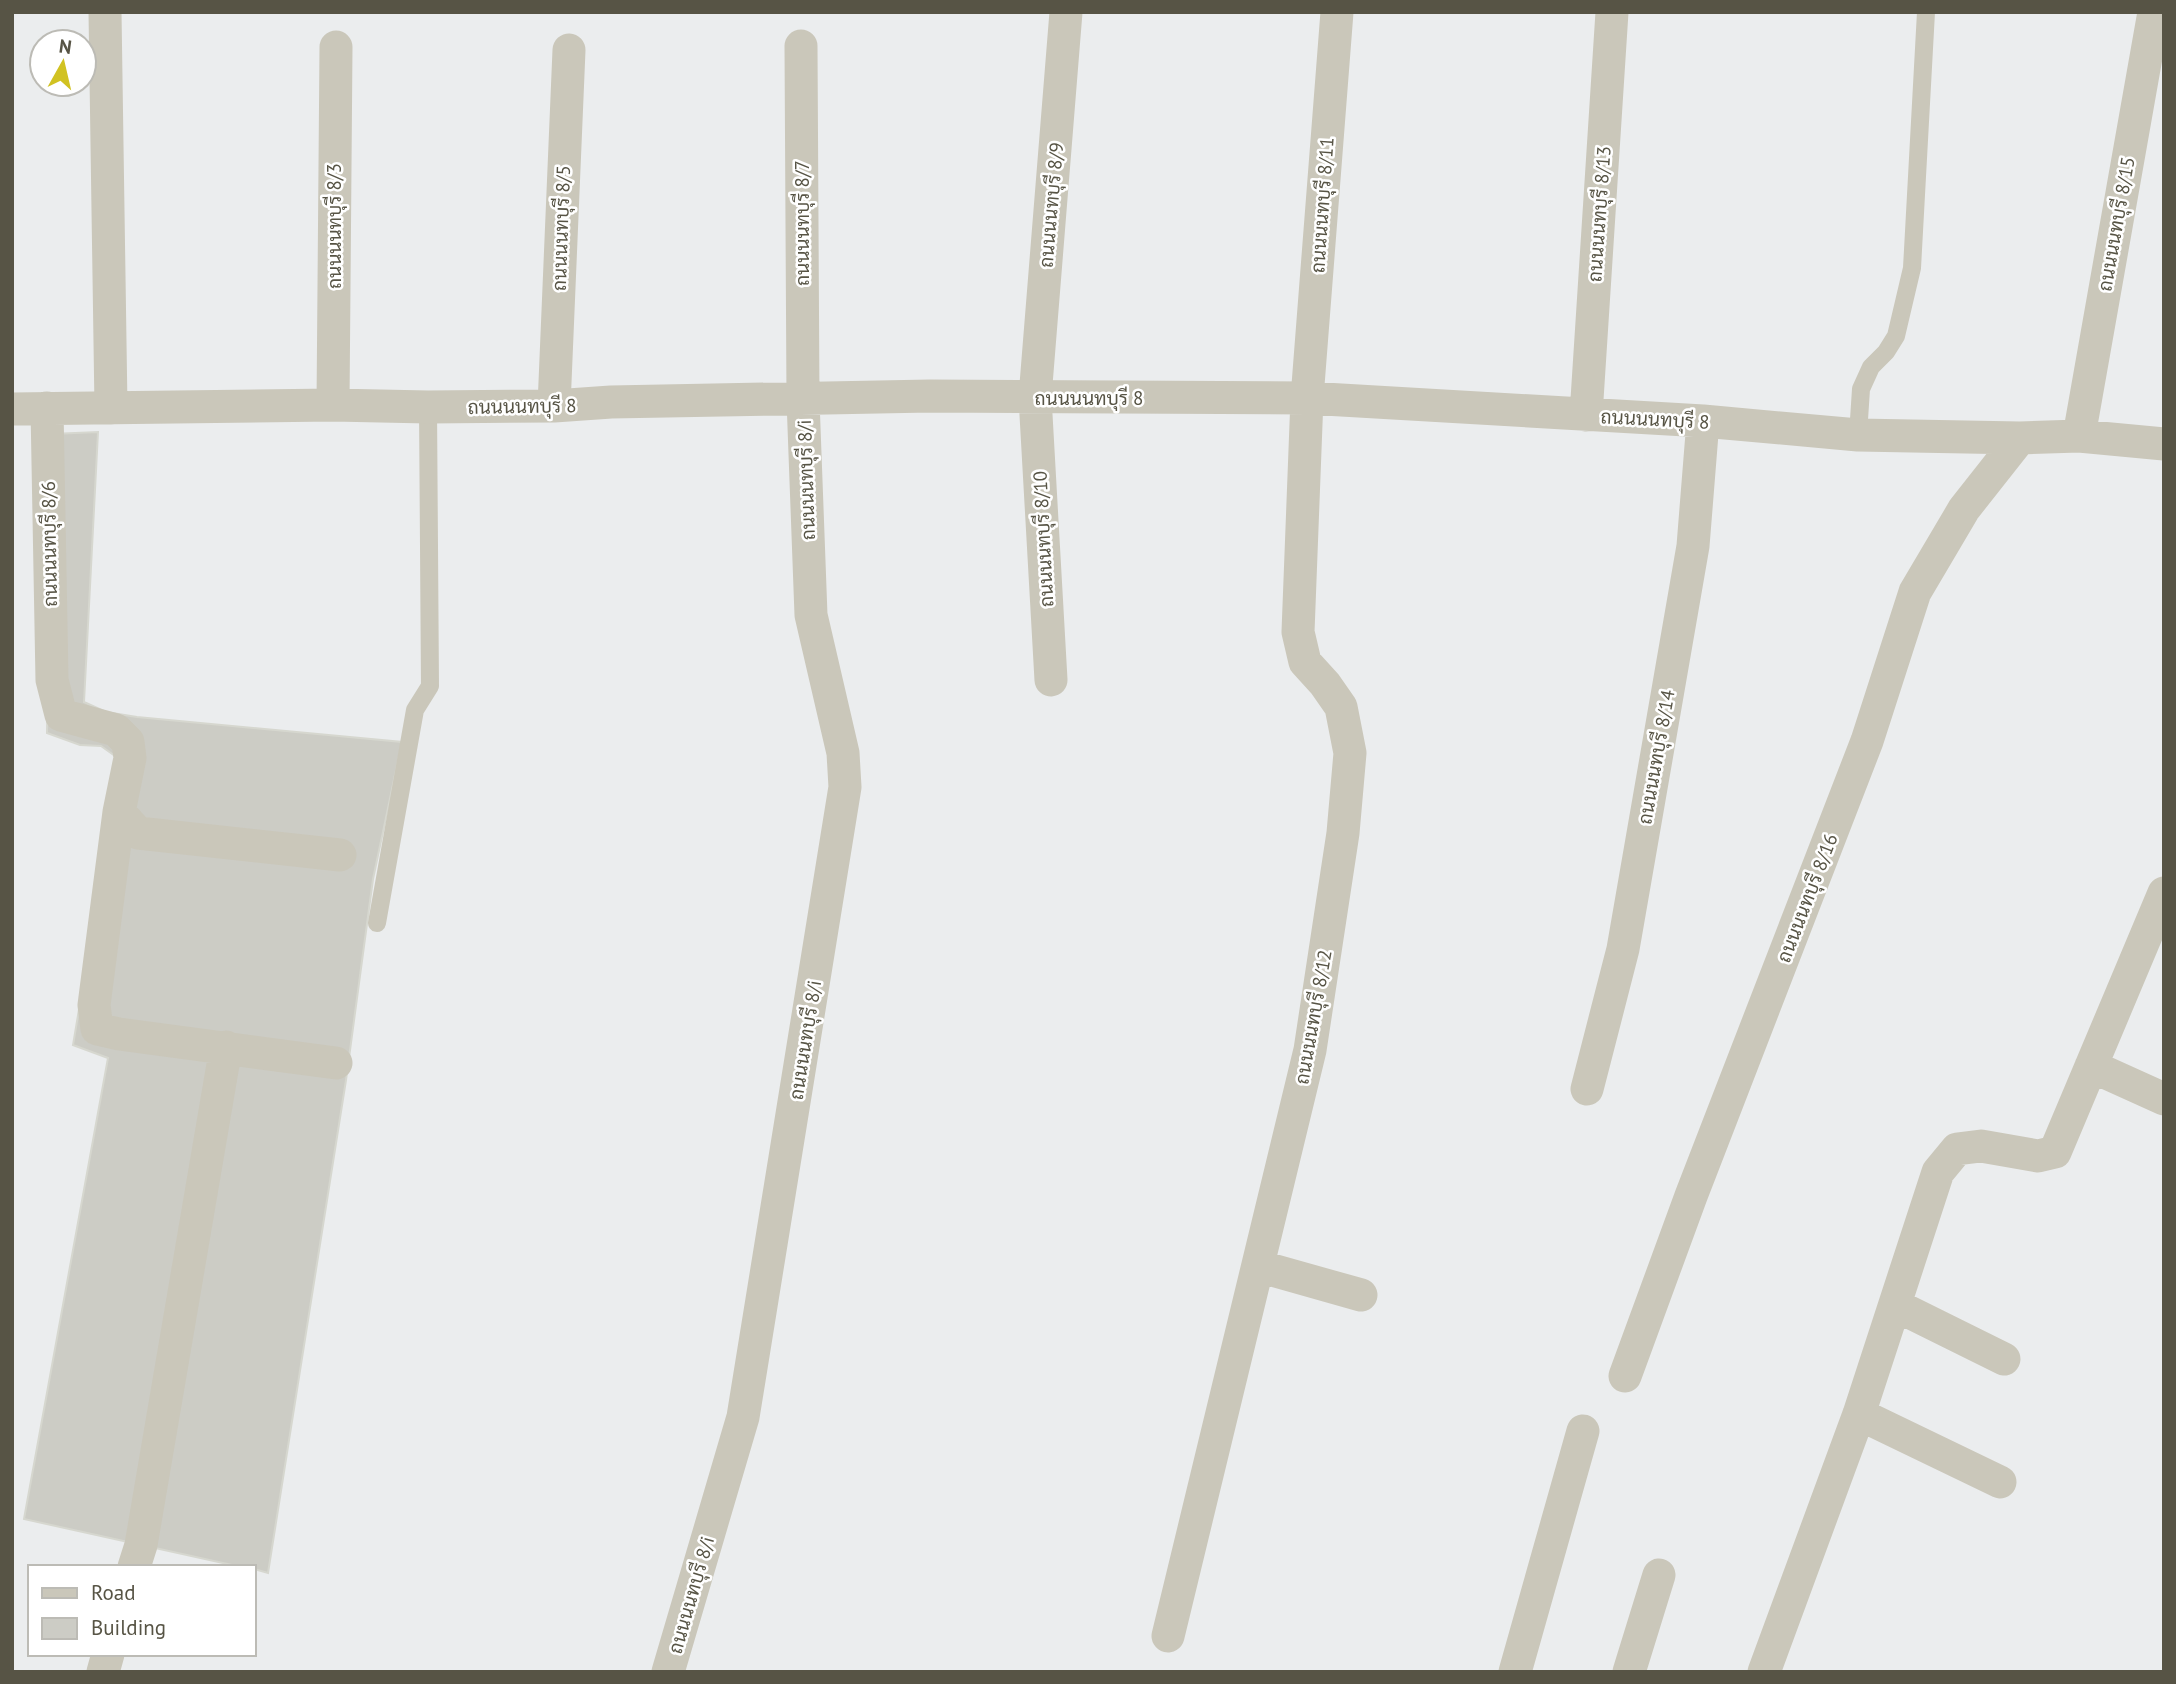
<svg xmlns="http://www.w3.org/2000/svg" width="2176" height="1684" viewBox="0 0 2176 1684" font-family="'PT Sans',Sarabun,sans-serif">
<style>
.building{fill:#ccccc5;stroke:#d6d7cf;stroke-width:2}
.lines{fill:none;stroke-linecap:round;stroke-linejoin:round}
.lane{stroke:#cac7ba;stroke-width:18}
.street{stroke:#cac7ba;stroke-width:33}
.labels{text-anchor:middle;stroke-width:5;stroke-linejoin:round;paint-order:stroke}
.street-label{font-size:19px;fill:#575445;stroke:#fff}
</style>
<rect width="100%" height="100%" fill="#ebedee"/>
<!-- building -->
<path class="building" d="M 98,432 L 84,702 L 106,712 L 137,717 L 402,742 L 373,879 L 346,1080 L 268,1573 L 254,1569 L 254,1567 L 241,1567 L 24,1519 L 108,1058 L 73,1045 L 119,772 L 115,756 L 101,746 L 80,745 L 47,733 L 52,434 Z"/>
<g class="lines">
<!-- lane -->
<path class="lane" d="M 1858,435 L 1861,389 L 1871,367 L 1886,352 L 1896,336 L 1912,268 L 1926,12
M 377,923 L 415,710 L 430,686 L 428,407"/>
<!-- street -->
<path class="street" d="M 105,12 L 111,408
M 333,405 L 336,47
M 554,406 L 569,50
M 47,408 L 52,680 L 61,715 L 116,730 L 128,742 L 130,758 L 119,812 L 94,1005 L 97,1029 L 119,1034 L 336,1063
M 12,409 L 333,405 L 428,407 L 554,406 L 611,402 L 930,396 L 1307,398 L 1703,421 L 1858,435 L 2020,438 L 2079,436 L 2164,444
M 1586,415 L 1612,12
M 2079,436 L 2154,12
M 1051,680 L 1035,397 L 1066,12
M 119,812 L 138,833 L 340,855
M 2091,1066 L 2164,1099
M 1587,1089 L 1623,949 L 1693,546 L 1703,421
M 1258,1266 L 1361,1295
M 1895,1305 L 2004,1359
M 1625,1376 L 1691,1196 L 1867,741 L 1915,592 L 1964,509 L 2020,438
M 1859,1414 L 2000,1482
M 134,1567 L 141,1545 L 226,1047
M 1168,1636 L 1310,1050 L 1343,833 L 1350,753 L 1341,707 L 1325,684 L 1305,662 L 1298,632 L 1307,398 L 1337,12
M 103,1672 L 108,1654
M 668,1672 L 743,1417 L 845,787 L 843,753 L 811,615 L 803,400 L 801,46
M 1515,1672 L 1583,1431
M 1629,1672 L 1659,1575
M 1764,1672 L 1859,1414 L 1938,1172 L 1957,1149 L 1981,1146 L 2038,1156 L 2055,1152 L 2164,893"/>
</g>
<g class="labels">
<!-- street labels -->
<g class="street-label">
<text transform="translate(1051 205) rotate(-85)" y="7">ถนนนนทบุรี 8/9</text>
<text transform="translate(1322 205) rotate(-86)" y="7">ถนนนนทบุรี 8/11</text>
<text transform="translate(1599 214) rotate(-86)" y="7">ถนนนนทบุรี 8/13</text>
<text transform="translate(802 223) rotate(-90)" y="7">ถนนนนทบุรี 8/7</text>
<text transform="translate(2116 224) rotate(-80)" y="7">ถนนนนทบุรี 8/15</text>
<text transform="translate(334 226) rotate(-90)" y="7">ถนนนนทบุรี 8/3</text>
<text transform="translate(561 228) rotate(-88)" y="7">ถนนนนทบุรี 8/5</text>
<text x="1089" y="405">ถนนนนทบุรี 8</text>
<text transform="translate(522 406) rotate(-1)" y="7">ถนนนนทบุรี 8</text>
<text transform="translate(1655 419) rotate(3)" y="7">ถนนนนทบุรี 8</text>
<text transform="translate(806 480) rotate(-92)" y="7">ถนนนนทบุรี 8/i</text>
<text transform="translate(1043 539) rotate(-93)" y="7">ถนนนนทบุรี 8/10</text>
<text transform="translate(49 544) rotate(-91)" y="7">ถนนนนทบุรี 8/6</text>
<text transform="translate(1656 757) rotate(-80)" y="7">ถนนนนทบุรี 8/14</text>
<text transform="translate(1807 898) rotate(-69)" y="7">ถนนนนทบุรี 8/16</text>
<text transform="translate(1313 1017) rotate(-80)" y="7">ถนนนนทบุรี 8/12</text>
<text transform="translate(805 1040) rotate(-81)" y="7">ถนนนนทบุรี 8/i</text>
<text transform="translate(691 1595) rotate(-74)" y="7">ถนนนนทบุรี 8/i</text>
</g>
</g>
<!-- border -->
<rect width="2176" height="1684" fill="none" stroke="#575445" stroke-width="28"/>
<!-- legend -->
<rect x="28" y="1565" width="228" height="91" fill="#ffffff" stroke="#bcbbb5" stroke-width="2"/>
<rect x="42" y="1588" width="35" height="10" fill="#cac7ba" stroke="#bcbbb5" stroke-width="2"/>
<text x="91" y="1600" font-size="21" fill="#575445">Road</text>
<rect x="42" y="1618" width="35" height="21" fill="#ccccc5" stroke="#bcbbb5" stroke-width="2"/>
<text x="91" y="1635" font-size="21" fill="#575445">Building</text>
<!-- north arrow -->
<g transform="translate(63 63) rotate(8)"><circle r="33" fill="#ffffff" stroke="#bcbbb5" stroke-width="2"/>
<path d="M0-5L12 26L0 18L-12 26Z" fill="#d1c222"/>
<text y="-10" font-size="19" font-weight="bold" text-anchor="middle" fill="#575445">N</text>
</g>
</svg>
